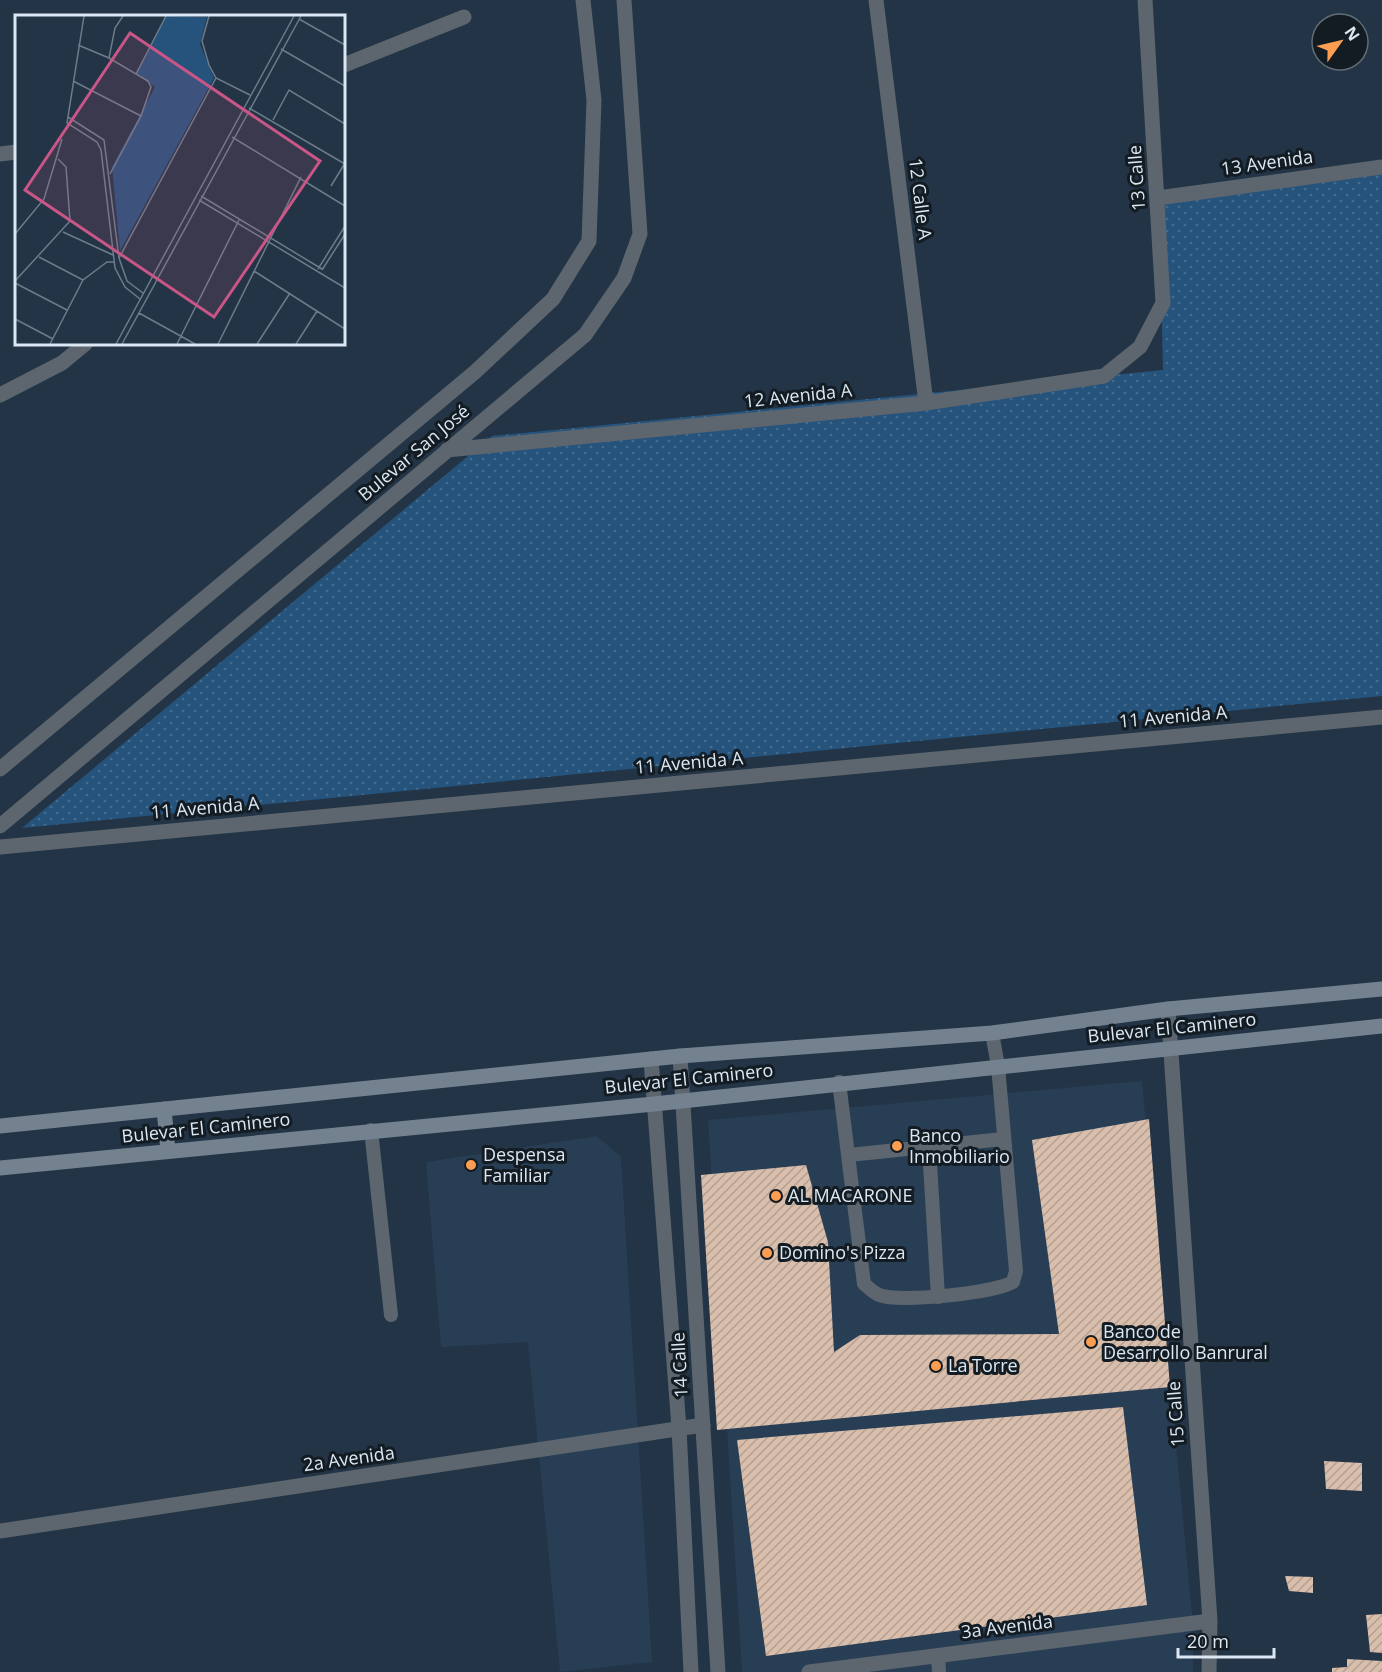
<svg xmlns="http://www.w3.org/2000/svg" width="1382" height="1672" viewBox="0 0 1382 1672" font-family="'Open Sans',sans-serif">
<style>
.built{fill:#283e55}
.green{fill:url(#green-dots)}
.building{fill:url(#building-hatch)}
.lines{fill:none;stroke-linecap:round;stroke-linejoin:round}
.service{stroke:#5d666e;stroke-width:14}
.minor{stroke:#5d666e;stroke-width:15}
.tertiary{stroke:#5d666e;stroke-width:15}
.secondary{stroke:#748290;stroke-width:15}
.poi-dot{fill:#fb9e51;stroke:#131b23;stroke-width:2}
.labels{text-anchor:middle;stroke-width:6;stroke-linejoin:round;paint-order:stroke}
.street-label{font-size:18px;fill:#dbe7f2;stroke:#131b23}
.poi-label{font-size:18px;fill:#dbe7f2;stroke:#131b23;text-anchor:start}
.inset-road{fill:none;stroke:#6c7c8a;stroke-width:1.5}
.view{fill:#ca5688;fill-opacity:0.15;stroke:#ca5688;stroke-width:3}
.inset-edge{fill:none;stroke:#dbe7f2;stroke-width:3}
</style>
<defs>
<pattern id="green-dots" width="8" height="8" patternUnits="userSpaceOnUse" patternTransform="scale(1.5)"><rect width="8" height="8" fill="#25537c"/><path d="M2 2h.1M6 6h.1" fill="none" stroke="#446c8f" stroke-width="1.8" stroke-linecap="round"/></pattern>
<pattern id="building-hatch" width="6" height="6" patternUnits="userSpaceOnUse" patternTransform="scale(1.5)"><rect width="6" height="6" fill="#d9beac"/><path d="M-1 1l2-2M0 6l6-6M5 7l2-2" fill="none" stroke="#b3a093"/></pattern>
</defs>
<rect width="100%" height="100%" fill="#223445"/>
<!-- built -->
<path class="built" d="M 1142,1081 L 1193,1625 L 1193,1672 L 742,1672 L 708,1120 Z
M 597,1136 L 621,1157 L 652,1662 L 560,1672 L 528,1342 L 441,1347 L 426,1162 Z"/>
<!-- green -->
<path class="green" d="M 1382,167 L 1382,696 L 22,828 L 492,436 L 1163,370 L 1159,203 Z"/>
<!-- building -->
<path class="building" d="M 1149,1119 L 1170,1387 L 717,1430 L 701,1175 L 806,1165 L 828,1242 L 834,1352 L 860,1335 L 1059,1334 L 1032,1140 Z
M 1123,1407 L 1147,1605 L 766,1656 L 737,1440 Z
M 1324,1461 L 1362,1463 L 1362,1491 L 1326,1489 Z
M 1285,1576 L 1313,1577 L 1313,1593 L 1289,1591 Z
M 1382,1614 L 1382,1653 L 1370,1652 L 1366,1615 Z
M 1347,1659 L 1382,1661 L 1382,1672 L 1332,1672 L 1332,1668 L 1347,1667 Z"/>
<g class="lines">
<!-- service -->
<path class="service" d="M 839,1082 L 864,1284 C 868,1287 874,1293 879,1295 C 900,1303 994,1293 1013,1282 L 1016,1271 L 998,1066 L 992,1033
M 371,1130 L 391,1315
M 929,1147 L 938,1297
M 849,1155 L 1003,1139
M 938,1656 L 939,1672"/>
<!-- minor -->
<path class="minor" d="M 876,0 L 926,403
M 344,65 L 464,17
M 0,154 L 16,152
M 1158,198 L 1382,167
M 0,395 L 62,363 L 85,344
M 447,450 L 926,403 L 1104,376 L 1140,347 L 1163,303 L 1145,0
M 0,769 L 475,372 L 553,299 L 589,241 L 594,100 L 583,0
M 0,826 L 585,335 L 624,278 L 640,234 L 624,0
M 0,847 L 1382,717
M 1168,1009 L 1210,1621 L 1209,1672
M 0,1531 L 703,1425
M 809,1672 L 1210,1621"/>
<!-- tertiary -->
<path class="tertiary" d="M 680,1056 L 718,1672
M 651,1059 L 679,1428 L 691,1672"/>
<!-- secondary -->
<path class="secondary" d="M 164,1109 L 168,1151
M 0,1126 L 680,1056 L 992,1033 L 1168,1009 L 1382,989
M 0,1168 L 654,1104 L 1382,1026"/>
</g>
<!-- markers -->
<g class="poi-dot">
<circle cx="897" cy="1146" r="6"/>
<circle cx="471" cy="1165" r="6"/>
<circle cx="776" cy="1196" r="6"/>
<circle cx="767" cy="1253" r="6"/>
<circle cx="1091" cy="1342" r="6"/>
<circle cx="936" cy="1366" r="6"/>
</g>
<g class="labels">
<!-- street labels -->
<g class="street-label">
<text transform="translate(1267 163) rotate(-8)" y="6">13 Avenida</text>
<text transform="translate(1137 178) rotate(-94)" y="6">13 Calle</text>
<text transform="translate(920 199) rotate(83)" y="6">12 Calle A</text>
<text transform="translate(798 396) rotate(-6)" y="6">12 Avenida A</text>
<text transform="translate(414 453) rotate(-40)" y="6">Bulevar San José</text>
<text transform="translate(1173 717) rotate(-5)" y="6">11 Avenida A</text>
<text transform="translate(689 763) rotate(-5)" y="6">11 Avenida A</text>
<text transform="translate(205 808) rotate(-5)" y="6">11 Avenida A</text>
<text transform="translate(1172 1028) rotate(-6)" y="6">Bulevar El Caminero</text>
<text transform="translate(689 1079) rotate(-6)" y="6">Bulevar El Caminero</text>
<text transform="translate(206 1128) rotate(-6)" y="6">Bulevar El Caminero</text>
<text transform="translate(680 1365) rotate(-93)" y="6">14 Calle</text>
<text transform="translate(1176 1414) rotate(-94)" y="6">15 Calle</text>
<text transform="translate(349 1459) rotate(-8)" y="6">2a Avenida</text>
<text transform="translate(1007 1627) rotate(-7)" y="6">3a Avenida</text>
</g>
<!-- poi labels -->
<g class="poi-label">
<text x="909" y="1142">Banco<tspan x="909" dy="21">Inmobiliario</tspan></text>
<text x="483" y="1161">Despensa<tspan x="483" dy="21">Familiar</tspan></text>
<text x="788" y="1202">AL MACARONE</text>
<text x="779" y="1259">Domino's Pizza</text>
<text x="1103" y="1338">Banco de<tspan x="1103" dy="21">Desarrollo Banrural</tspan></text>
<text x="948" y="1372">La Torre</text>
</g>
</g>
<!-- overview -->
<g transform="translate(15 15)">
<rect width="330" height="330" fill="#223445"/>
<path d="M 151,1 L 192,2 L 185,29 L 199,63 L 105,236 L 97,152 L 140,72 L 121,59 Z" fill="#25537c"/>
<path class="inset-road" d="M 69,1 L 52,108 L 82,127 L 86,135 L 100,253 L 110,272 L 125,284M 194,1 L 187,26 L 194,50 L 201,63 L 235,80M 284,4 L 330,30M 63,30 L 94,43 L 133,66 L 136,72 L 126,101 L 95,159M 266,34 L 330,71M 94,43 L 100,13 L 108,1M 121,59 L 151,1M 58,66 L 126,101M 234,93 L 330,149M 53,102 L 89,125 L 104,243 L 112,266 L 128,278M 258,105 L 274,75 L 330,109M 217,122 L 330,191M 316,171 L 330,148M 186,181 L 307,254M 184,185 L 330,273M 48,217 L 98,240M 0,219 L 29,184 L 47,124M 24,242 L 68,265M 104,243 L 201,63M 303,254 L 330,211M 307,255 L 330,219M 239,256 L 330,314M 0,266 L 55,206 L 51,152 L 43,144M 0,268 L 52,295M 124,298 L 180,329M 0,304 L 38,324M 35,329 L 68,265 L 92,247 L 99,247M 101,329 L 279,1M 107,329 L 286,1M 162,329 L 224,205M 203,329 L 286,162M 242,329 L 275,278M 281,329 L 302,296"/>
<path class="view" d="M 115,18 L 305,146 L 199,302 L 10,175 Z"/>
<rect width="330" height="330" class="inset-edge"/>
</g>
<!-- north arrow -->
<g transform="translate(1340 42) rotate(56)"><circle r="28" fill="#131b23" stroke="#636d76" stroke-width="1.5"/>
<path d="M0-4.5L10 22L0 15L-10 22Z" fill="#fb9e51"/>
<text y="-9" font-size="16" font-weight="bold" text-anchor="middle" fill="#dbe7f2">N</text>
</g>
<!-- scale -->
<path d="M1178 1648v9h96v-9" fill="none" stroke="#dbe7f2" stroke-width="3"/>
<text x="1187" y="1648" font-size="18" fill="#dbe7f2" stroke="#131b23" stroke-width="4.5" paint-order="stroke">20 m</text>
</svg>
